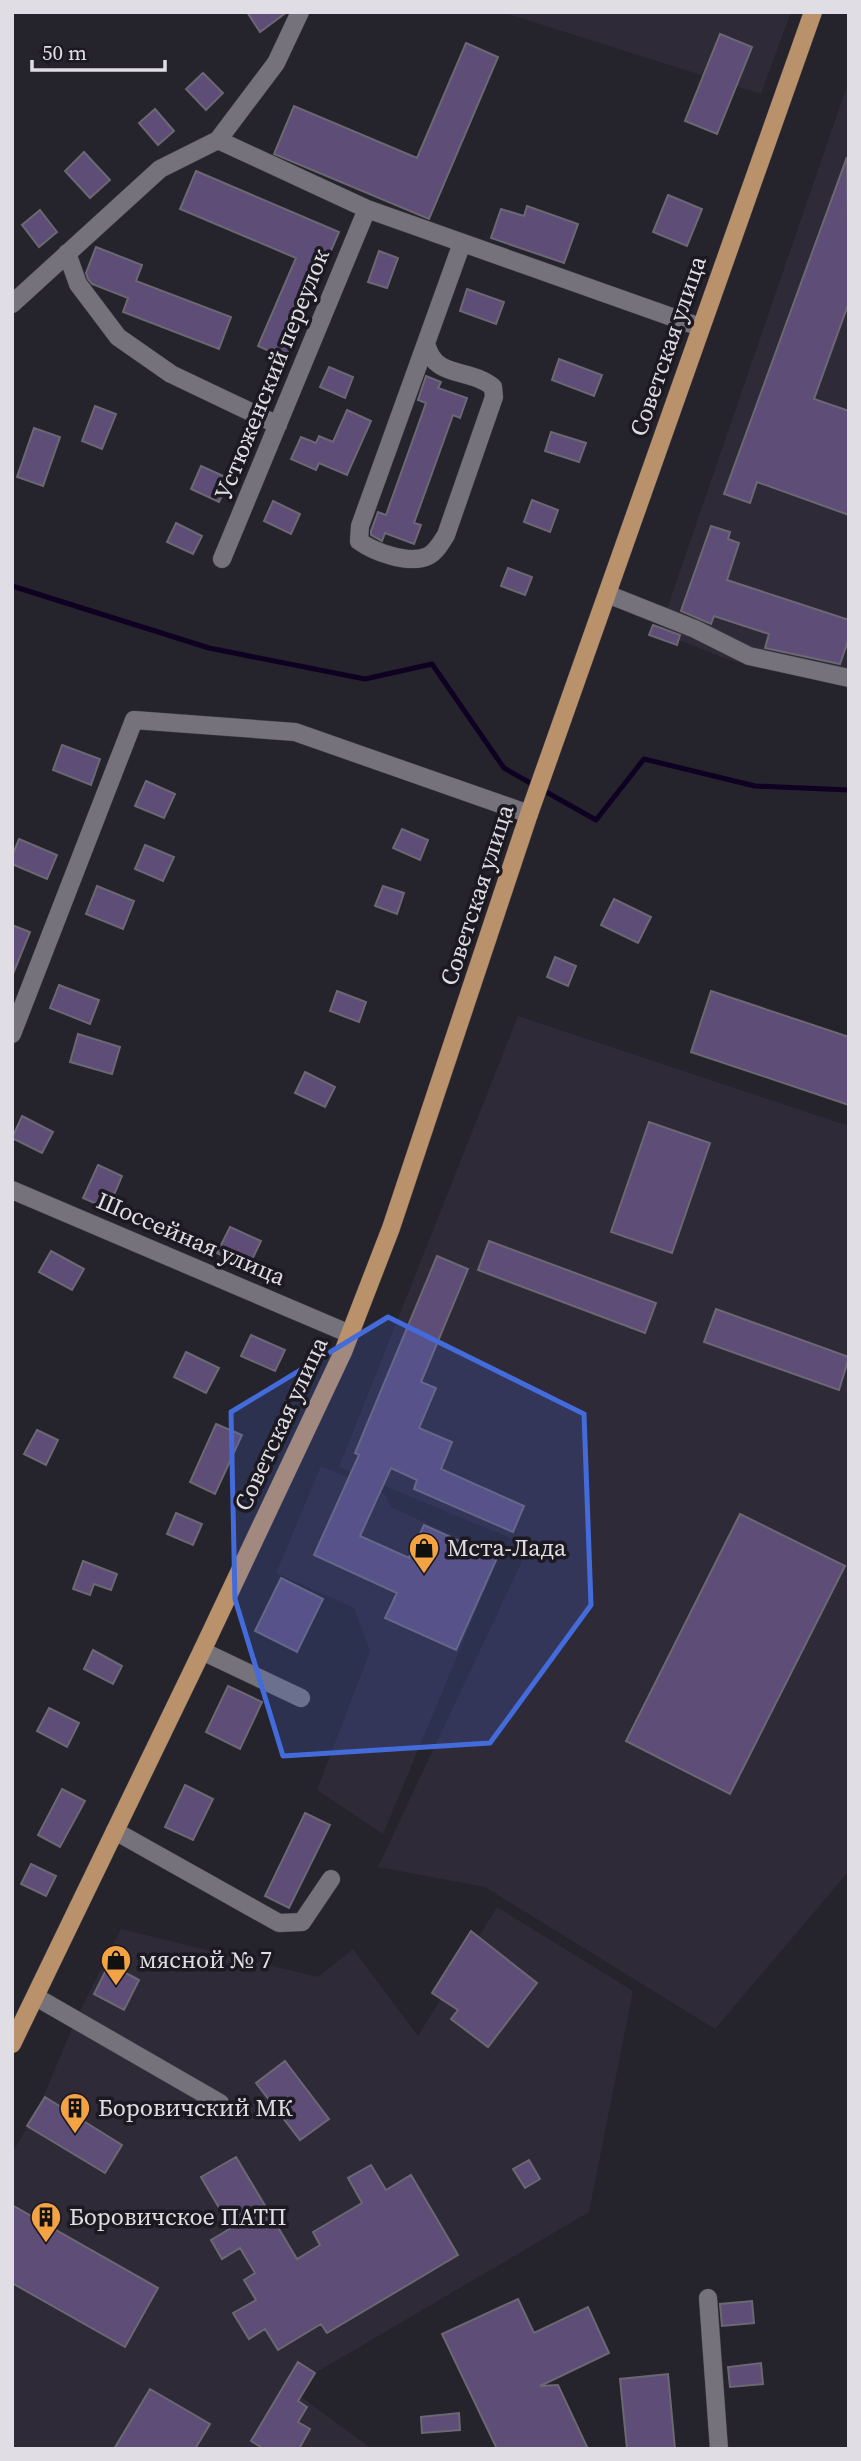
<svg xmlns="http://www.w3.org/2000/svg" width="861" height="2461" viewBox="0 0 861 2461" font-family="'Source Serif 4',serif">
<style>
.built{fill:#2f2a38}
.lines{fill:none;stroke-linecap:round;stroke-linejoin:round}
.stream{stroke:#0f0121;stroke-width:5}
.building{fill:#5d4d77;stroke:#6c6873;stroke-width:2}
.minor-casing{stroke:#413e46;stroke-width:19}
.major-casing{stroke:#413e46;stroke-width:19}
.minor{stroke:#75727c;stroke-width:18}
.major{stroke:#b9916a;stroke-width:18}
.marked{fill:#446bda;fill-opacity:0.2;stroke:#446bda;stroke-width:5;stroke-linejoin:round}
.labels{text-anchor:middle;stroke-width:7;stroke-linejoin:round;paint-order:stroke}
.street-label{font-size:24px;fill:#e0dee4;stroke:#1c1921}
.poi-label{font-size:24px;fill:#e0dee4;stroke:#1c1921;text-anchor:start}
</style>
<rect width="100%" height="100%" fill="#25232b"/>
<!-- built -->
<path class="built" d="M 502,12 L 791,12 L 761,94 Z
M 849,80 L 849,688 L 729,660 L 659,632 Z
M 518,1016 L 849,1126 L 849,1871 L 715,2029 L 485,1887 L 378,1867 L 529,1546 L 339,1467 Z
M 321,1466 L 385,1494 L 391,1507 L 499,1556 L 383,1834 L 317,1790 L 370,1651 L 354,1608 L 276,1573 Z
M 497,1907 L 633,1991 L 589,2212 L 317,2372 L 285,2385 L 372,2449 L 12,2449 L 12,2153 L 39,2107 L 76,2019 L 121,1929 L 318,1977 L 353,1949 L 418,2036 Z"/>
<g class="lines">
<!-- stream -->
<path class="stream" d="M 12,586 L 209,648 L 365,679 L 432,664 L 504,768 L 596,820 L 644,759 L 755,786 L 849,790"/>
</g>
<!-- building -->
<path class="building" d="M 247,12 L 287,12 L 260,32 Z
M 720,34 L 752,47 L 717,134 L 685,121 Z
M 466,43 L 498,57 L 429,219 L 274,154 L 294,106 L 417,158 Z
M 203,73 L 223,93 L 206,110 L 186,89 Z
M 155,109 L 174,131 L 158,145 L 139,123 Z
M 84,152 L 110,180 L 90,198 L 65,171 Z
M 847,157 L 849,302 L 814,399 L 849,411 L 849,515 L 757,482 L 750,503 L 724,494 Z
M 196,171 L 339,232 L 285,358 L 258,346 L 296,258 L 180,209 Z
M 668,195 L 702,209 L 687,246 L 653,232 Z
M 527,206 L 578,224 L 564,263 L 491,238 L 501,209 L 524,216 Z
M 40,210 L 57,232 L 39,247 L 22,225 Z
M 96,247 L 142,265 L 136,281 L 231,317 L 219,349 L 123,312 L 128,298 L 92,284 L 88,279 L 86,273 Z
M 379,251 L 398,258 L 387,288 L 368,282 Z
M 467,289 L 504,302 L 496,324 L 460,311 Z
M 559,359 L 602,375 L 594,396 L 552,380 Z
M 329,367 L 353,377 L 345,398 L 320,387 Z
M 426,376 L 441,382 L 438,388 L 467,398 L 460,418 L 453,415 L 414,523 L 421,525 L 414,544 L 385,533 L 382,541 L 371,535 L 371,531 L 378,512 L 386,515 L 426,403 L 418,400 Z
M 95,406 L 116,414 L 102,449 L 82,441 Z
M 347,410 L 371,421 L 347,475 L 319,463 L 316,470 L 291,459 L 301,437 L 316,443 L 319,436 L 333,442 Z
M 34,428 L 60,437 L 43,486 L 17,477 Z
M 551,432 L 586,443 L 579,462 L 545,451 Z
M 201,466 L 230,479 L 219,502 L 191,489 Z
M 532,500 L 558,510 L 550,532 L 524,522 Z
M 273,501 L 300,514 L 291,534 L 264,521 Z
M 176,523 L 202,536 L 193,554 L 167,542 Z
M 711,526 L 730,532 L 728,539 L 739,543 L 727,580 L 849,620 L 849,638 L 840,664 L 765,648 L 769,634 L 714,616 L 711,624 L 681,611 Z
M 508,568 L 532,577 L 525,595 L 501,586 Z
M 653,625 L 680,635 L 677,645 L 649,635 Z
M 62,745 L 100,759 L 91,785 L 53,770 Z
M 146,781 L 175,794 L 164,818 L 135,806 Z
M 402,829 L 428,840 L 420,860 L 393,848 Z
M 19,839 L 57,855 L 47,879 L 12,864 L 12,856 Z
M 145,845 L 174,857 L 163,881 L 135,869 Z
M 97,886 L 134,901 L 123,929 L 86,914 Z
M 383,886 L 404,893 L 397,914 L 375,906 Z
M 614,899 L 651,917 L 638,943 L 601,925 Z
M 12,925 L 30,932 L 13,974 L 12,974 Z
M 555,957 L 576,966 L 568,986 L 547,977 Z
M 59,985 L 99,1000 L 90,1024 L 50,1008 Z
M 337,991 L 366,1002 L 359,1022 L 330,1011 Z
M 711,991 L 849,1037 L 849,1105 L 691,1052 Z
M 78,1034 L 120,1047 L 112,1074 L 70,1062 Z
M 305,1072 L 335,1087 L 325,1107 L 295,1093 Z
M 22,1116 L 53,1132 L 42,1153 L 12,1138 Z
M 649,1122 L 710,1143 L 672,1253 L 611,1232 Z
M 98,1165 L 122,1176 L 108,1209 L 83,1198 Z
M 230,1227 L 261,1241 L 248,1268 L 217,1253 Z
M 489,1241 L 656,1303 L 645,1333 L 478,1270 Z
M 51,1251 L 84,1269 L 72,1290 L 39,1272 Z
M 437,1256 L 468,1269 L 421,1382 L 436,1388 L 419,1428 L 452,1442 L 441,1469 L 524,1506 L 513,1532 L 414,1489 L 417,1480 L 391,1468 L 360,1536 L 409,1558 L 424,1525 L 497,1558 L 456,1650 L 385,1618 L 397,1593 L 314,1555 L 359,1455 L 355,1453 Z
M 716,1309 L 849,1357 L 839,1390 L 704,1342 Z
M 251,1335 L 285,1350 L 275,1371 L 241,1356 Z
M 186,1352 L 219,1368 L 206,1393 L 174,1377 Z
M 216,1424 L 242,1435 L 215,1494 L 190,1482 Z
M 37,1430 L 58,1440 L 46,1465 L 24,1454 Z
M 176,1513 L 202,1524 L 193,1545 L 167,1534 Z
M 740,1514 L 845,1566 L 730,1794 L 626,1741 Z
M 83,1561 L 117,1574 L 111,1590 L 94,1584 L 90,1595 L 73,1589 Z
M 281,1578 L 323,1599 L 297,1652 L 255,1631 Z
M 93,1650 L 122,1666 L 113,1684 L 84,1669 Z
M 228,1686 L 262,1702 L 240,1749 L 206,1732 Z
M 49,1708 L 79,1723 L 67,1747 L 37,1731 Z
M 185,1785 L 213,1799 L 193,1840 L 165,1827 Z
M 62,1789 L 85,1801 L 60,1847 L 38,1835 Z
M 305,1813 L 330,1825 L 289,1908 L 265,1896 Z
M 31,1864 L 56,1876 L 46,1896 L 21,1884 Z
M 471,1931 L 537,1983 L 488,2047 L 451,2019 L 458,2010 L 432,1993 Z
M 109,1964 L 139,1980 L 124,2010 L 94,1994 Z
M 285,2061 L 329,2119 L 300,2140 L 256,2083 Z
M 45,2097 L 122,2145 L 105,2173 L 27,2126 Z
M 236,2157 L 297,2259 L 320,2245 L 313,2232 L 362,2203 L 348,2178 L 371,2165 L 386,2190 L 411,2175 L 458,2255 L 327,2333 L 321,2324 L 278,2350 L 265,2329 L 249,2339 L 233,2313 L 256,2300 L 244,2280 L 255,2273 L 240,2248 L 222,2259 L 211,2240 L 231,2228 L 201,2177 Z
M 529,2160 L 540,2179 L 525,2188 L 513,2169 Z
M 12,2205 L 158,2288 L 125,2347 L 12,2283 Z
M 518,2299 L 534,2333 L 588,2307 L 609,2353 L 540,2386 L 558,2385 L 588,2449 L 497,2449 L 442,2334 Z
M 752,2301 L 754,2323 L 722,2326 L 720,2304 Z
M 298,2362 L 315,2373 L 298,2401 L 307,2407 L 298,2422 L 310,2429 L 299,2449 L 264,2449 L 251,2441 Z
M 761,2363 L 763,2384 L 730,2387 L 728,2367 Z
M 668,2374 L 675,2449 L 627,2449 L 620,2379 Z
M 150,2389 L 210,2424 L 195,2449 L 114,2449 Z
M 459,2413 L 460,2430 L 422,2433 L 421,2417 Z"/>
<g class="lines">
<!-- minor casing -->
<g class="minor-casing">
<path id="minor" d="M 218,140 L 367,209 L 700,327
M 67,253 L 78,284 L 118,337 L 171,374 L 278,425
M 12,304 L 160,169 L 218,140 L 276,63 L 300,12
M 426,343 L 360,526 L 359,541 C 374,552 409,565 428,556 C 436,552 441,543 446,535 L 494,397 L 493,387 C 469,367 434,380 426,343 L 462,243
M 222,559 L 367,209
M 607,594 L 695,629 L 749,656 L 849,678
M 12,1034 L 134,720 L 295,732 L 529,814
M 12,1190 L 350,1334
M 202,1651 L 301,1698
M 115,1831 L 279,1923 L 302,1922 L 331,1879
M 36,1997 L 220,2103
M 708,2298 L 719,2449"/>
</g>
<!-- major casing -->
<g class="major-casing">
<path id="major" d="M 12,2044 L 202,1651 L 343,1352 L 391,1228 L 529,814 L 813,12"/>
</g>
<!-- minor -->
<use href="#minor" class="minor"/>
<!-- major -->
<use href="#major" class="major"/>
</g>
<!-- marked area -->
<path class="marked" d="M 388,1317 L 584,1414 L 591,1605 L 490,1743 L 283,1756 L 235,1599 L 231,1412 Z"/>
<!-- icons -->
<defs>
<g id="shop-pin" transform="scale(1.575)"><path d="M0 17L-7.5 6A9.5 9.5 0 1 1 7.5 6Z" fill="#f4a344" stroke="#1c1921"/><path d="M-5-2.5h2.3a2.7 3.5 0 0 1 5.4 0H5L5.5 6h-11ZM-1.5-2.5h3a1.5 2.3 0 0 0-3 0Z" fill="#111"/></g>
<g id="building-pin" transform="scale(1.575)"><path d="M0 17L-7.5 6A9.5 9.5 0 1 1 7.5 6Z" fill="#f4a344" stroke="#1c1921"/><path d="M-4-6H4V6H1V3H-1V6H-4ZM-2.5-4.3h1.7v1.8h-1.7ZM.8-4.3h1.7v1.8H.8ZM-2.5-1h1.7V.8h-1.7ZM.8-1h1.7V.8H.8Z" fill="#111"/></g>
</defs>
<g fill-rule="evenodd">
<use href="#shop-pin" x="424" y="1548"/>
<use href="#shop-pin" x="116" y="1960"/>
<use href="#building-pin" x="75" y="2108"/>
<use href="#building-pin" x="46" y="2217"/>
</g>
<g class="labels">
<!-- street labels -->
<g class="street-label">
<text transform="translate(668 346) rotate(-71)" y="8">Советская улица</text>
<text transform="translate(272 374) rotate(-68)" y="8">Устюженский переулок</text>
<text transform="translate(477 895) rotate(-72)" y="8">Советская улица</text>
<text transform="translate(191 1239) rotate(23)" y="8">Шоссейная улица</text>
<text transform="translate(281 1424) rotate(-65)" y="8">Советская улица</text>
</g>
<!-- poi labels -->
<g class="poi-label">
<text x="447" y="1556">Мста-Лада</text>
<text x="139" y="1968">мясной № 7</text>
<text x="98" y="2116">Боровичский МК</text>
<text x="69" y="2225">Боровичское ПАТП</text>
</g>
</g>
<!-- border -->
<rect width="861" height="2461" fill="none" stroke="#e0dee4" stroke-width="28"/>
<!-- scale -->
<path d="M32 60v10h133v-10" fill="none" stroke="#e0dee4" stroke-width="3.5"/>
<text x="42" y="60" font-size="21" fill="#e0dee4" stroke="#1c1921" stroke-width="5" paint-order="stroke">50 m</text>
</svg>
